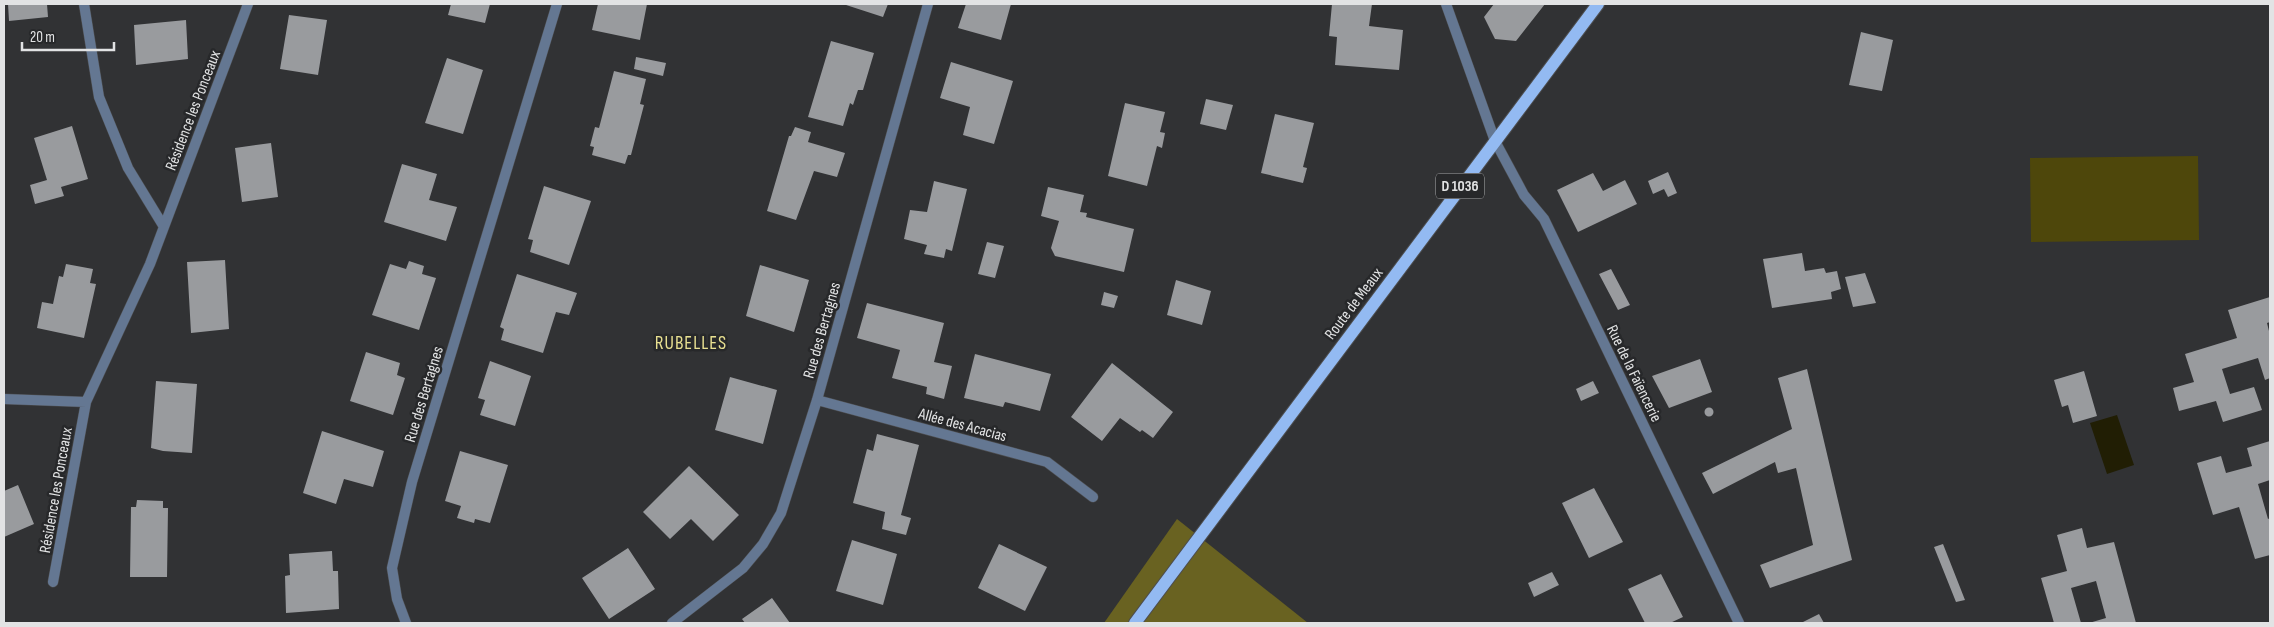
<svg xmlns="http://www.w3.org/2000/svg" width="2274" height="627" viewBox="0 0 2274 627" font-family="'Sofia Sans Condensed',sans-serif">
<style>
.green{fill:#4e470b}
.forest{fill:#696221}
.water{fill:#211e04}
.building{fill:#999b9e}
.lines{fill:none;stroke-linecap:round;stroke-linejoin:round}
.minor-casing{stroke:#4d4e50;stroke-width:11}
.primary-casing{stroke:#4d4e50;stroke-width:14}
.minor{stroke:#647792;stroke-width:10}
.primary{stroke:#93baf2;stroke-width:12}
.labels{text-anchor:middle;stroke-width:5;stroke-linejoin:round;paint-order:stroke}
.shield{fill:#27282a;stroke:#aaabac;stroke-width:1}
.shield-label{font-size:15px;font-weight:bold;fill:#e2e3e4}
.street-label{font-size:16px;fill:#e2e3e4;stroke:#27282a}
.quarter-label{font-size:19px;letter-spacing:1px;fill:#e8e091;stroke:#27282a}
</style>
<rect width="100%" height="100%" fill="#313234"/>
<!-- green -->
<path class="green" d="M 2198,156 L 2199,240 L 2031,242 L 2030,158 Z"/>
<!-- forest -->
<path class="forest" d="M 1177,519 L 1308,623 L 1104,623 Z"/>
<!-- water -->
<path class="water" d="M 2117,415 L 2134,465 L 2107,474 L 2090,423 Z"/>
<!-- building -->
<path class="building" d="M 8,4 L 47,4 L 48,17 L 9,21 Z
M 451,4 L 490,4 L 485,23 L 448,15 Z
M 598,4 L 647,4 L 640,40 L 592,30 Z
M 843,4 L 888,4 L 883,17 Z
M 966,4 L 1011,4 L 1001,40 L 958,28 Z
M 1332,4 L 1372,4 L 1369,26 L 1403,30 L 1399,70 L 1335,65 L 1337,37 L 1329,36 Z
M 1494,4 L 1545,4 L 1516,41 L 1495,39 L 1484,17 Z
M 289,15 L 327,20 L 318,75 L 280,69 Z
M 186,20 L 188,59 L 136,65 L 134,25 Z
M 1861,32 L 1893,40 L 1882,91 L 1849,85 Z
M 831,41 L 874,53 L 863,90 L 858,90 L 853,105 L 850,103 L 843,126 L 808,117 Z
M 636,57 L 666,63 L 663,76 L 634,69 Z
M 447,58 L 483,70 L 463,134 L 425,123 Z
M 951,62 L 1013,81 L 994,144 L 963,135 L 970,107 L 940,98 Z
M 614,71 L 646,79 L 640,104 L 644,105 L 631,155 L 628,155 L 625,164 L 592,155 L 594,147 L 590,146 L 595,127 L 599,128 Z
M 1206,99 L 1233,105 L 1226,130 L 1200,124 Z
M 1125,103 L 1165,112 L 1160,132 L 1165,133 L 1162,148 L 1157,146 L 1147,186 L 1108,176 Z
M 1275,114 L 1314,123 L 1303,167 L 1307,168 L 1303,183 L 1261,173 Z
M 72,126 L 88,179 L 61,187 L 64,196 L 35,204 L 30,185 L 47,180 L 34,138 Z
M 795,127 L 811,132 L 808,142 L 845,153 L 837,177 L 814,171 L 796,220 L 767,211 L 789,136 L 791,136 Z
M 271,143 L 278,197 L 242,202 L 235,148 Z
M 402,164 L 437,174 L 429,200 L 457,207 L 446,241 L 384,222 Z
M 1668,172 L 1677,193 L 1668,197 L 1664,189 L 1653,194 L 1648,181 Z
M 1593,173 L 1603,191 L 1625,180 L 1637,204 L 1578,232 L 1557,190 Z
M 934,181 L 967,189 L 952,251 L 946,249 L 944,258 L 924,254 L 927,245 L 904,239 L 910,210 L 927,212 Z
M 544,186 L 591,201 L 569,265 L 530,252 L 533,240 L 528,239 Z
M 1048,187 L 1084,195 L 1080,212 L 1087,213 L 1086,217 L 1134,229 L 1124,272 L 1055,256 L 1051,248 L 1059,221 L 1041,216 Z
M 987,242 L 1004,246 L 995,278 L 978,274 Z
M 1802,253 L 1805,271 L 1824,268 L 1826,273 L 1837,271 L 1841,289 L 1831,292 L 1832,299 L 1772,308 L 1763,259 Z
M 225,260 L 229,329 L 191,333 L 187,262 Z
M 409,261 L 424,266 L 422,274 L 436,278 L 419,330 L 372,315 L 390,264 L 406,269 Z
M 66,264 L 93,269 L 90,283 L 96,284 L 84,338 L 37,328 L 42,302 L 53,304 L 59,276 L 63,277 Z
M 760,265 L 809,280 L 794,332 L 746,316 Z
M 1611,269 L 1630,305 L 1618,310 L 1599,274 Z
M 1865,273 L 1876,303 L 1853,307 L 1845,277 Z
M 517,274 L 577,293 L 569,315 L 556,312 L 543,353 L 501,340 L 504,329 L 500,327 Z
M 1176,280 L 1211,291 L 1202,325 L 1167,315 Z
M 1104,292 L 1118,296 L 1114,308 L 1101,305 Z
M 2270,297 L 2270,322 L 2267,323 L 2270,335 L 2270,378 L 2265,380 L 2258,358 L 2222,369 L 2230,394 L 2254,387 L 2262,410 L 2223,422 L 2216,401 L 2179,411 L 2173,388 L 2194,382 L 2185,354 L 2237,338 L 2228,310 Z
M 867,303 L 944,323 L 934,362 L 952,366 L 944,399 L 926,394 L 927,387 L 892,378 L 900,350 L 857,338 Z
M 366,352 L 400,363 L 397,375 L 405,378 L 393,415 L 350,401 Z
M 975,354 L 1051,374 L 1040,411 L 1005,402 L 1003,407 L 964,398 Z
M 1700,359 L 1712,392 L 1669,408 L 1652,376 Z
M 490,361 L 531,376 L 515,426 L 480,415 L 485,400 L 478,398 Z
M 1112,363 L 1173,412 L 1153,438 L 1142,430 L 1140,432 L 1120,418 L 1102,441 L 1071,417 Z
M 1807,369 L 1852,560 L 1770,588 L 1760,565 L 1813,545 L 1796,468 L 1778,473 L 1775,462 L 1713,494 L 1702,473 L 1792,429 L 1778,378 Z
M 2084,371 L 2097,416 L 2073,423 L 2068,405 L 2062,407 L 2054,380 Z
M 730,377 L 777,390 L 763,444 L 715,430 Z
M 156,381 L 197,384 L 192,453 L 163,451 L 151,448 Z
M 1593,381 L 1599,393 L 1581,401 L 1576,389 Z
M1704.5 412a4.5 4.5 0 1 1 9 0a4.5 4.5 0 1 1-9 0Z
M 322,431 L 384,451 L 373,487 L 344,479 L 336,504 L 303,493 Z
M 877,434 L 919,445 L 901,515 L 911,518 L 906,535 L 882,529 L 885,512 L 853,503 L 867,449 L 873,451 Z
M 2270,441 L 2270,480 L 2258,484 L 2268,519 L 2270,518 L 2270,555 L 2255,559 L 2239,507 L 2213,515 L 2197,463 L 2221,456 L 2226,473 L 2252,466 L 2247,448 Z
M 460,451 L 508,465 L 490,523 L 475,519 L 474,523 L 457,518 L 461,506 L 445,501 Z
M 689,466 L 739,515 L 713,541 L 691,519 L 670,539 L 643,512 Z
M 18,485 L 34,524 L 4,537 L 4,491 Z
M 1594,488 L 1623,542 L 1589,558 L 1562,503 Z
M 137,500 L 163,501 L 163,508 L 168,508 L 167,577 L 130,577 L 131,507 L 136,507 Z
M 2082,528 L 2087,548 L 2114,542 L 2136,623 L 2089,623 L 2106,618 L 2096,581 L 2071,588 L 2081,623 L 2054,623 L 2041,578 L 2067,571 L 2057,535 Z
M 852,540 L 897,554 L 883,605 L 836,591 Z
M 999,544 L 1047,567 L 1025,611 L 978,588 Z
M 1943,544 L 1965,600 L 1956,602 L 1934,547 Z
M 628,548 L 655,589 L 609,619 L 582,578 Z
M 332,551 L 333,571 L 338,571 L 339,609 L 286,613 L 285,576 L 290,575 L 289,554 Z
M 1552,572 L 1559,585 L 1534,597 L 1528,583 Z
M 1661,574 L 1683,617 L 1670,623 L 1645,623 L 1628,589 Z
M 772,598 L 790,623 L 745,623 L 742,619 Z
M 1819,614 L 1824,623 L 1801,623 Z"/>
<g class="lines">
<!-- minor casing -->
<g class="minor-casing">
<path id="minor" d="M 84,4 L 99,97 L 128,168 L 164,227
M 1446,4 L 1495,141 L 1524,195 L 1544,219 L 1739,623
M 4,399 L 86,402
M 817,400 L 1047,462 L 1093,497
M 53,582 L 86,402 L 150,264 L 248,4
M 406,623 L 397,599 L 392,568 L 412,482 L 557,4
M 672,623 L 743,568 L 763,544 L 781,513 L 817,400 L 928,4"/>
</g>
<!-- primary casing -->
<g class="primary-casing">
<path id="primary" d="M 1135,623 L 1598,4"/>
</g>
<!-- minor -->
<use href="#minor" class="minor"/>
<!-- primary -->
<use href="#primary" class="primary"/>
</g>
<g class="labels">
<!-- shield labels -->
<rect class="shield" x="1436" y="173.5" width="48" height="25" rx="4"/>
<g class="shield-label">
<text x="1460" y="191">D 1036</text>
</g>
<!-- street labels -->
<g class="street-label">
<text transform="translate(192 110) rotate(-69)" y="6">Résidence les Ponceaux</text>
<text transform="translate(1353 303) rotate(-53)" y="6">Route de Meaux</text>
<text transform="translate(821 330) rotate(-74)" y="6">Rue des Bertagnes</text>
<text transform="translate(1635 373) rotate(64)" y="6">Rue de la Faïencerie</text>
<text transform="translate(423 394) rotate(-73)" y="6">Rue des Bertagnes</text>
<text transform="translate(963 424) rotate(15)" y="6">Allée des Acacias</text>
<text transform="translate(55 490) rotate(-80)" y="6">Résidence les Ponceaux</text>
</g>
<!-- quarter labels -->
<g class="quarter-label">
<text x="691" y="349">RUBELLES</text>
</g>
</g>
<!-- border -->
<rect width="2274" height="627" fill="none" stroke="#e2e3e4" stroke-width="10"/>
<!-- scale -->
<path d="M22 42v8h92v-8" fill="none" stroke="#e2e3e4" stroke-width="2.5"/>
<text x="30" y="42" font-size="15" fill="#e2e3e4" stroke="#27282a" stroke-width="4" paint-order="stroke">20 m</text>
</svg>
